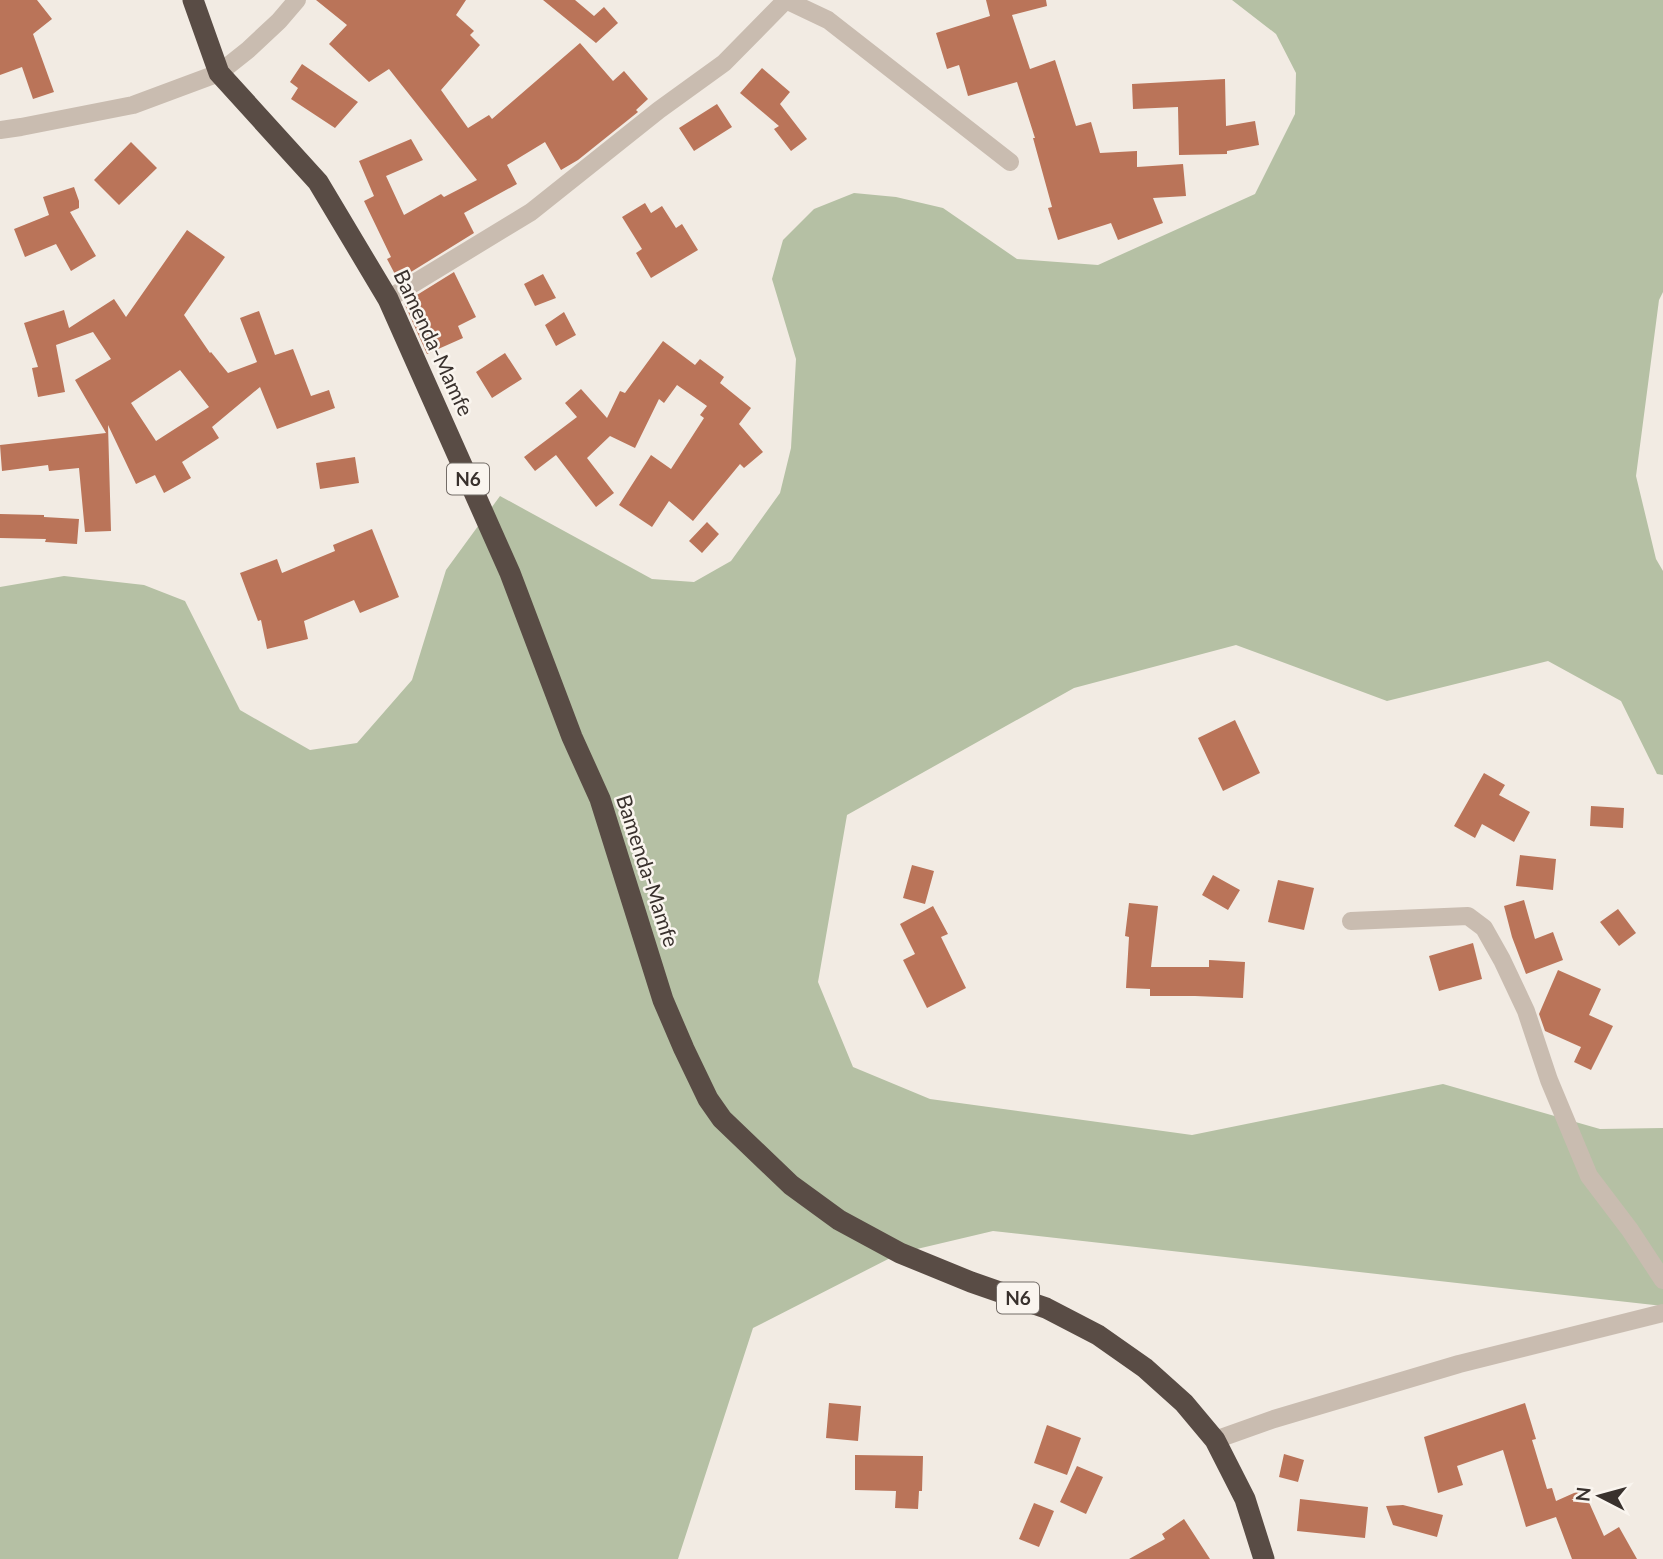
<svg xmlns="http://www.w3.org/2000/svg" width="1663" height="1559" viewBox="0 0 1663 1559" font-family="Lato,sans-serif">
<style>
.green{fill:#b5c0a4}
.building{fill:#ba7459;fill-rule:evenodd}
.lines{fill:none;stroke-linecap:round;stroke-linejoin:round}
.minor{stroke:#c9bcb0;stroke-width:18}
.highway{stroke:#594c45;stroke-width:21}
.labels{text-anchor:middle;stroke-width:5;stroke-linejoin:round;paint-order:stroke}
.shield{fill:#faf5ef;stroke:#736c67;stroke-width:2}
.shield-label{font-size:19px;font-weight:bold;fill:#39312d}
.street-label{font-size:21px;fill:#39312d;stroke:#faf5ef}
</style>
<rect width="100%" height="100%" fill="#f2ebe3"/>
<!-- green -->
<path class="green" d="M 1232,0 L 1663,0 L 1663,292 L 1659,300 L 1636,476 L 1656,559 L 1663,571 L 1663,775 L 1657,774 L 1621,701 L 1548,661 L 1387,701 L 1236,645 L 1074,688 L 847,815 L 818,982 L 853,1067 L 930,1099 L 1192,1135 L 1443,1084 L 1600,1129 L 1663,1128 L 1663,1306 L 993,1231 L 900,1253 L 753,1328 L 678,1559 L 0,1559 L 0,587 L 64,576 L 144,585 L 185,601 L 240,710 L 310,750 L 357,743 L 412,680 L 446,570 L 500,496 L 652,579 L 694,582 L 731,561 L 780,493 L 791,448 L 796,359 L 772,279 L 783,240 L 814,209 L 854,193 L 896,197 L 943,208 L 1017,259 L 1098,265 L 1255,194 L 1295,114 L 1296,73 L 1276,34 Z"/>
<!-- building -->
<path class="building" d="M 0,0 L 37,0 L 52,19 L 33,34 L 54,92 L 33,99 L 22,67 L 0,75 Z
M 316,0 L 466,0 L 456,15 L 474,31 L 470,35 L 480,45 L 441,90 L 468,128 L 489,115 L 492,119 L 580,43 L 613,81 L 624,71 L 648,99 L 636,110 L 638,112 L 578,160 L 561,170 L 545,142 L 507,165 L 517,184 L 464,213 L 474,233 L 398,280 L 387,259 L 391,257 L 364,201 L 374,196 L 359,161 L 411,139 L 423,160 L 386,176 L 404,215 L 441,194 L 444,197 L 477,180 L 389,69 L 369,82 L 329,44 L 347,25 Z
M 543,0 L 575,0 L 594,16 L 604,7 L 618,23 L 596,43 Z
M 986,0 L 1046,0 L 1047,6 L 1012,15 L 1030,69 L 1055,60 L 1076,126 L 1091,122 L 1100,153 L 1137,151 L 1137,167 L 1183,164 L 1186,196 L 1153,198 L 1163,223 L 1118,240 L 1111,223 L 1058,240 L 1048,208 L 1052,207 L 1033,138 L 1035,138 L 1017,82 L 968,96 L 959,65 L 947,69 L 936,33 L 990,16 Z
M 302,64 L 358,102 L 335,128 L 291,99 L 298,88 L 290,82 Z
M 762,68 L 790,92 L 780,104 L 807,139 L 791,151 L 774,129 L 779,126 L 740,93 Z
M 1225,79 L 1226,126 L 1255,121 L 1259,145 L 1227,151 L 1227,154 L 1179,155 L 1178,107 L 1133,109 L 1132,84 Z
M 717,104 L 732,127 L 694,151 L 679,128 Z
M 131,142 L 157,168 L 119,205 L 94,180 Z
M 74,187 L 79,201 L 79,208 L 70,212 L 96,256 L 71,271 L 56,244 L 25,257 L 14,229 L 49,215 L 43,197 Z
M 645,203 L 651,213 L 662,206 L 676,228 L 682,224 L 698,250 L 651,278 L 636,253 L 642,249 L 622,217 Z
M 187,230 L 225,257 L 184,315 L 210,353 L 211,352 L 228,373 L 257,362 L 240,318 L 259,311 L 275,355 L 293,349 L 311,396 L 329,390 L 335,408 L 277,429 L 260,387 L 212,427 L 219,438 L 182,462 L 191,478 L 164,493 L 155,475 L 136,484 L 108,425 L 111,531 L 85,532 L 79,468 L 49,471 L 48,465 L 2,471 L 0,445 L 106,433 L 75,380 L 111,359 L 93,332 L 56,345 L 65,392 L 38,397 L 32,368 L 38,367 L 24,323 L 64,310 L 69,328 L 114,299 L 126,317 ZM 180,370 L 209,407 L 156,441 L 131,403 Z
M 454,272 L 476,317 L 458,326 L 463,338 L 427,354 L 404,303 Z
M 543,274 L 556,298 L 535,306 L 524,284 Z
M 564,312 L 576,335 L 556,346 L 545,325 Z
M 663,341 L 695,365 L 700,359 L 724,377 L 720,383 L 751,408 L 739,424 L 763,452 L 744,468 L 740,464 L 693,521 L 669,501 L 652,527 L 619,505 L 651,455 L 671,469 L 704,418 L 700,415 L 707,406 L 677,385 L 664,403 L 659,399 L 635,448 L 610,436 L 587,458 L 614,493 L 596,507 L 556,455 L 535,471 L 524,457 L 577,417 L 565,403 L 581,389 L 607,418 L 620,391 L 625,393 Z
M 505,353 L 522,379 L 492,398 L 476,372 Z
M 355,457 L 359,483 L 320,489 L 316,463 Z
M 0,514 L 44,515 L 44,517 L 79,519 L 77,544 L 45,542 L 46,539 L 0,538 Z
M 707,522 L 719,534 L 702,553 L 689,541 Z
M 372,529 L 399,597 L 360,613 L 354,600 L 304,621 L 308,639 L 267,649 L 261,620 L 258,621 L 240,573 L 277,559 L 282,573 L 335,551 L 333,545 Z
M 1235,720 L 1260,773 L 1223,791 L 1198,738 Z
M 1484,773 L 1505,785 L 1499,795 L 1530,812 L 1514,842 L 1482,824 L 1475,838 L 1454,826 Z
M 1591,806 L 1624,808 L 1623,828 L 1590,826 Z
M 1520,855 L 1556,859 L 1553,890 L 1516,886 Z
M 912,865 L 934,871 L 925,904 L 903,898 Z
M 1213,875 L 1240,890 L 1228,910 L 1202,895 Z
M 1278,880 L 1314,888 L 1304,930 L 1268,922 Z
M 1524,900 L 1535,939 L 1553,932 L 1563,960 L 1526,974 L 1512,937 L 1504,906 Z
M 1129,903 L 1158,906 L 1151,967 L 1209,967 L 1209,960 L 1245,962 L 1243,998 L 1195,996 L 1150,996 L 1150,989 L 1126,988 L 1129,937 L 1125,936 Z
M 933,906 L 948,934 L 941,937 L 966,988 L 927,1008 L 903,960 L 915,954 L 900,924 Z
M 1618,909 L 1636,933 L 1619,946 L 1600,922 Z
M 1473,943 L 1482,979 L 1439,991 L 1429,956 Z
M 1558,970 L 1601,989 L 1589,1015 L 1613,1026 L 1591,1070 L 1574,1062 L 1581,1047 L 1545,1031 L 1539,1014 Z
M 829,1403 L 861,1406 L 858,1441 L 826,1438 Z
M 1525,1403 L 1536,1439 L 1532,1440 L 1547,1489 L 1552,1488 L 1556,1501 L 1583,1489 L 1604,1536 L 1619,1527 L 1637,1559 L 1572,1559 L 1556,1517 L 1526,1527 L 1503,1450 L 1457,1466 L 1463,1485 L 1438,1493 L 1424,1437 Z
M 1047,1425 L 1081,1438 L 1067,1475 L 1034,1463 Z
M 1284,1454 L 1304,1460 L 1298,1482 L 1279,1477 Z
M 855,1455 L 923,1456 L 922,1491 L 919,1491 L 918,1509 L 895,1508 L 896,1491 L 855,1490 Z
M 1077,1466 L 1103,1477 L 1086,1514 L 1060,1502 Z
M 1300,1499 L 1368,1507 L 1365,1538 L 1297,1531 Z
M 1034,1503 L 1054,1511 L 1039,1547 L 1019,1539 Z
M 1403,1505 L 1443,1515 L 1437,1537 L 1393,1525 L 1386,1506 Z
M 1184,1519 L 1210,1559 L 1129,1559 L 1165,1539 L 1162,1534 Z"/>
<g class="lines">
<!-- minor -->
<path class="minor" d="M 786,0 L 828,20 L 1010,162
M 0,130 L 21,127 L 133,105 L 219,73 L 248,50 L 279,21 L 297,0
M 388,299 L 531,212 L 659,110 L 724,63 L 786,0
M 1351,921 L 1468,916 L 1484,928 L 1502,960 L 1526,1011 L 1549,1080 L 1589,1176 L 1630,1230 L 1663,1280
M 1215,1440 L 1274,1419 L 1459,1364 L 1663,1313"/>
<!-- highway -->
<path class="highway" d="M 193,0 L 219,73 L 318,182 L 388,299 L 510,573 L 572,737 L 600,799 L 663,1000 L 684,1049 L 708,1099 L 722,1119 L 791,1185 L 839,1220 L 900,1253 L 971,1282 L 1046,1308 L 1098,1335 L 1145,1368 L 1184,1403 L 1215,1440 L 1245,1499 L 1264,1559"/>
</g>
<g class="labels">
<!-- shield labels -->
<g class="shield">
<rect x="447" y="463.5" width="42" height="31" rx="5"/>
<rect x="997" y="1282.5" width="42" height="31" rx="5"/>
</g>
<g class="shield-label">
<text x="468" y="486">N6</text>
<text x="1018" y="1305">N6</text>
</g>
<!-- street labels -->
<g class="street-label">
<text transform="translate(433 343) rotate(65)" y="7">Bamenda-Mamfe</text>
<text transform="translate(647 871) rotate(72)" y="7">Bamenda-Mamfe</text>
</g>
</g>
<!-- north arrow -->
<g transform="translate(1600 1496) rotate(276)" stroke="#faf5ef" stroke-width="5" paint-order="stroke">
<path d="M0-5L12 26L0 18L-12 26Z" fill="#39312d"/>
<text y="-10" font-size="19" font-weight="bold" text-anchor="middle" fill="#39312d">N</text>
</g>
</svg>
